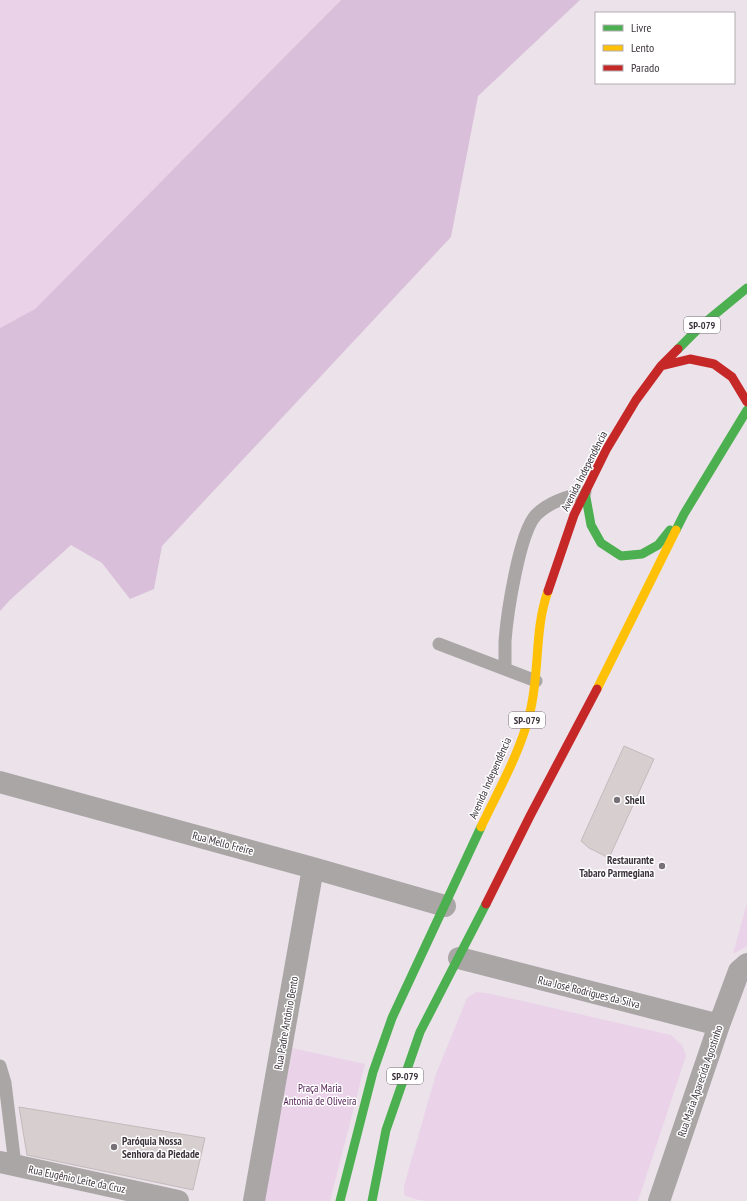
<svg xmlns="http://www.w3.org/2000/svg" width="747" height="1201" viewBox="0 0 747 1201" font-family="'PT Sans Narrow',sans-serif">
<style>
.green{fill:#ead2e9}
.forest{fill:#dabfda}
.building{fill:#d6cecf;stroke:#c2babb}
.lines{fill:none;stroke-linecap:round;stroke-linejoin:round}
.lane{stroke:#a9a6a5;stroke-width:13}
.street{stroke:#a9a6a5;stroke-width:22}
.fast{stroke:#4caf50;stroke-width:9}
.slow{stroke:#ffc107;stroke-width:9}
.jam{stroke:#c62828;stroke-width:9}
.poi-dot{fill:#797178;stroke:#fff;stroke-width:1.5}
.labels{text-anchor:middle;stroke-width:3;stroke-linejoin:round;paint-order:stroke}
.shield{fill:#fff;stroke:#767176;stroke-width:1}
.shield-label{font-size:10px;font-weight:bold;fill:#3b343b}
.street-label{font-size:11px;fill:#3b343b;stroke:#fff}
.poi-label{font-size:11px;font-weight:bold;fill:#3b343b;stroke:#fff;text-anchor:start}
.park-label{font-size:11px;fill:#521e54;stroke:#fff}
</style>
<rect width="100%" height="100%" fill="#ebe2ea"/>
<!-- green -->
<path class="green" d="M 0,0 L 341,0 L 35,309 L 0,328 Z
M 747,903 L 747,946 L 733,954 Z
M 476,992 L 491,994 L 671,1035 L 682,1045 L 686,1056 L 638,1201 L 426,1201 L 414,1199 L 404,1195 L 404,1186 L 436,1074 L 467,998 Z
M 292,1048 L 365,1064 L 330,1201 L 264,1201 Z"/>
<!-- forest -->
<path class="forest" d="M 341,0 L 580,0 L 478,96 L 451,237 L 162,546 L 154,589 L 130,599 L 102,563 L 71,545 L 10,600 L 0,611 L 0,328 L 35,309 Z"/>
<!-- building -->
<path class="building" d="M 624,746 L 654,759 L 609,858 L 589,848 L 581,841 Z
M 19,1107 L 205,1138 L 193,1190 L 27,1155 Z"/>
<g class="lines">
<!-- lane -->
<path class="lane" d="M 439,644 L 536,681
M 505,669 C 505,660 505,650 505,641 C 507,615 519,533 536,515 C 550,501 568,497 585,492
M 0,1066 L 5,1083 L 15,1165"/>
<!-- street -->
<path class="street" d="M 0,782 L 313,868 L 445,906
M 459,958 L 719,1025
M 0,1162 L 178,1201
M 254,1201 L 313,868
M 659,1201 L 719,1025 L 739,971 L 747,964"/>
<!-- fast -->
<path class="fast" d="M 678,349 L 702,325 L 747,288
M 585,492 L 591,525 L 601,543 L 621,556 L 642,554 L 658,545 L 670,530
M 676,530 L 684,514 L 747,410
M 340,1201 L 373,1072 L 392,1018 L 481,827
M 372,1201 L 386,1130 L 420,1032 L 486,904"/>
<!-- slow -->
<path class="slow" d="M 597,689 L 676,530
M 481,827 C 498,791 521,751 530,712 C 540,672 534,630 548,591"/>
<!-- jam -->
<path class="jam" d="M 661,366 L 690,359 L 714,364 L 732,377 L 747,402
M 548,591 L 574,515 L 606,450 L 636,400 L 661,366 L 678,349
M 486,904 L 530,816 L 597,689"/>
</g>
<!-- markers -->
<g class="poi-dot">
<circle cx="617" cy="800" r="4"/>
<circle cx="662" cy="866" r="4"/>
<circle cx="114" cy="1147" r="4"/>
</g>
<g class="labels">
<!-- shield labels -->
<g class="shield">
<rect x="684" y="317" width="36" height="16" rx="3"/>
<rect x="509" y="712" width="36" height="16" rx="3"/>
<rect x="387" y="1068" width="36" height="16" rx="3"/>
</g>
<g class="shield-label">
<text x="702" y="329">SP-079</text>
<text x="527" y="724">SP-079</text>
<text x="405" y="1080">SP-079</text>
</g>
<!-- street labels -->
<g class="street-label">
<text transform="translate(584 471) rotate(-63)" y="4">Avenida Independência</text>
<text transform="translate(490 778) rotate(-66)" y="4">Avenida Independência</text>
<text transform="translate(223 843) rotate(15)" y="4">Rua Mello Freire</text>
<text transform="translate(589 992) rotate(14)" y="4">Rua José Rodrigues da Silva</text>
<text transform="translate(286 1023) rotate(-80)" y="4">Rua Padre Antônio Bento</text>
<text transform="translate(700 1081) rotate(-71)" y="4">Rua Maria Aparecida Agostinho</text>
<text transform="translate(77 1179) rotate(12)" y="4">Rua Eugênio Leite da Cruz</text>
</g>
<!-- poi labels -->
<g class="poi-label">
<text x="625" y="804">Shell</text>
<text x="654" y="864" text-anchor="end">Restaurante<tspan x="654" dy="13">Tabaro Parmegiana</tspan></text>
<text x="122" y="1145">Paróquia Nossa<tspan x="122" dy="13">Senhora da Piedade</tspan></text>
</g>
<!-- park labels -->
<g class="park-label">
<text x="320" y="1092">Praça Maria<tspan x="320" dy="13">Antonia de Oliveira</tspan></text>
</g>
</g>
<!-- legend -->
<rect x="595" y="12" width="140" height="72" fill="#ffffff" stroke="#b1aeb1"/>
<rect x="603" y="25" width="20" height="6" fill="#4caf50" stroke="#b1aeb1"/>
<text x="631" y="32" font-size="12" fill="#3b343b">Livre</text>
<rect x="603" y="45" width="20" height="6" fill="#ffc107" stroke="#b1aeb1"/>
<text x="631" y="52" font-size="12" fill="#3b343b">Lento</text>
<rect x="603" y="65" width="20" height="6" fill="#c62828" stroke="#b1aeb1"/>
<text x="631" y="72" font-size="12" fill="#3b343b">Parado</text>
</svg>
